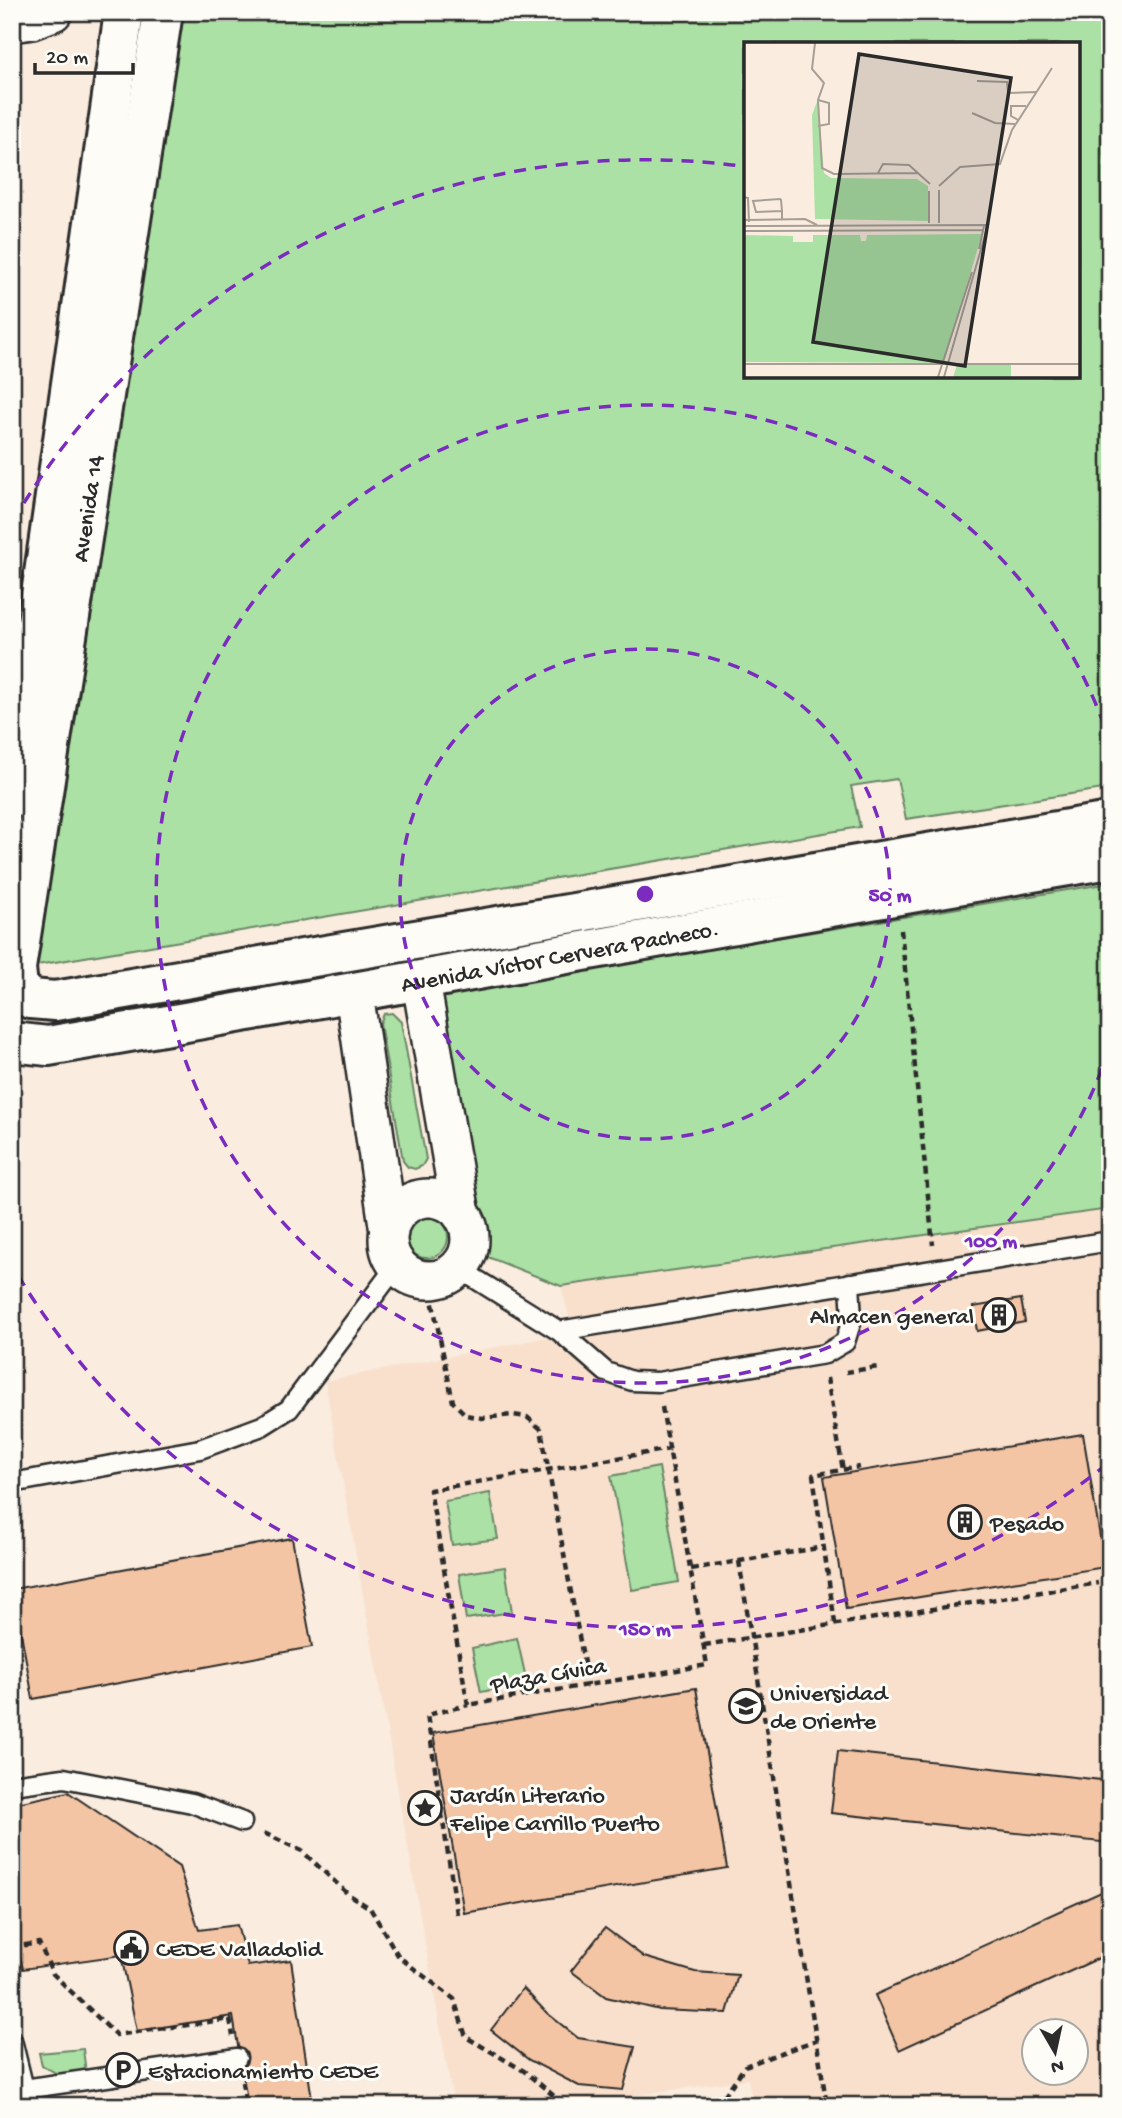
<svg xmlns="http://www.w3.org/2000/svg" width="1122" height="2118" viewBox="0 0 1122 2118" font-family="'Gochi Hand',sans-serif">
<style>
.built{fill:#f8e0cd;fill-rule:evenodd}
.green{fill:#abe1a4;stroke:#6b8668;stroke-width:2;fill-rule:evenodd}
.building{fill:#f4c5a4;stroke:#2b2b2b;stroke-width:2}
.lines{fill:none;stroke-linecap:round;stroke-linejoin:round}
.service-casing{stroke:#2b2b2b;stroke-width:23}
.minor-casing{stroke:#2b2b2b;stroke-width:42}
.tertiary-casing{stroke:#2b2b2b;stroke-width:44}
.path{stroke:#2b2b2b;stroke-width:4.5;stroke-dasharray:7 5;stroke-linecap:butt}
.service{stroke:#fdfcf7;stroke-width:18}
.minor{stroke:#fdfcf7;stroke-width:37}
.tertiary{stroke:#fdfcf7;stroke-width:38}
.ring{fill:none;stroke:#7b2cbf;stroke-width:3.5;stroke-dasharray:12 9}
.labels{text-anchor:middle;stroke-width:6;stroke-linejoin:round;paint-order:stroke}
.street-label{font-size:24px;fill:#2b2b2b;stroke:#fdfcf7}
.poi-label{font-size:24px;fill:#2b2b2b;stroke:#fdfcf7;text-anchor:start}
.inset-road{fill:none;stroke:#a79f96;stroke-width:2}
.view{fill:#2b2b2b;fill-opacity:0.15;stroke:#2b2b2b;stroke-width:3.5}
.inset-edge{fill:none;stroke:#2b2b2b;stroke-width:3.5}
.centre{fill:#7b2cbf;stroke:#fdfcf7;stroke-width:3.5}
.ring-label{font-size:21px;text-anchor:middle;font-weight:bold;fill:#7b2cbf;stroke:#fdfcf7;stroke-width:6;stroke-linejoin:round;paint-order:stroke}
</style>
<rect width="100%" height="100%" fill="#faecde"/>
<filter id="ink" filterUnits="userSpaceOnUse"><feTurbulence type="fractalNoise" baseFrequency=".0143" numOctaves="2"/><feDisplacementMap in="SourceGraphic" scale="14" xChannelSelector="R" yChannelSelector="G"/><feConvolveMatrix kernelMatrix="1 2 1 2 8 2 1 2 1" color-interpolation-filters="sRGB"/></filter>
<g filter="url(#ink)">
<!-- built -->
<path class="built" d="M 1110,1209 L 1110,2106 L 754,2106 L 748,2079 L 560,2106 L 454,2106 L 325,1381 L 573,1332 L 561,1286 ZM 1034,2030 L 1076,2030 L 1076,2072 L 1034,2072 Z"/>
<!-- green -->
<path class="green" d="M 154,12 L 1110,12 L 1110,788 L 906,819 L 897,779 L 851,786 L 860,827 L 31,966 ZM 746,44 L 1078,44 L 1078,376 L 746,376 Z
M 1110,883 L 1110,1209 L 561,1286 L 475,1252 L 424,996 Z
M 392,1013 L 401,1022 L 426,1159 L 422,1166 L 415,1169 L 408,1167 L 403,1161 L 380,1023 L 384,1014 Z
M406 1237a21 21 0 1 1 42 0a21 21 0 1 1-42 0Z
M 659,1467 L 679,1582 L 632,1590 L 611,1476 Z
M 490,1493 L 498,1539 L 452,1545 L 445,1501 Z
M 505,1567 L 512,1612 L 466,1619 L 459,1574 Z
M 517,1638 L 527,1683 L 481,1692 L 472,1648 Z
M 83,2049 L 86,2073 L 61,2076 L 42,2065 L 39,2053 Z"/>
<!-- building -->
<path class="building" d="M 1021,1299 L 1025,1322 L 977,1331 L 973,1307 Z
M 1083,1434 L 1105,1567 L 846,1609 L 824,1477 Z
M 292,1538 L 312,1647 L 33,1699 L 13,1589 Z
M 696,1688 L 727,1868 L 464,1913 L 433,1733 Z
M 838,1751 L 1110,1781 L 1110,1843 L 831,1813 Z
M 68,1792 L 179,1867 L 199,1930 L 237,1925 L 248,1966 L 291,1960 L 313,2106 L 248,2106 L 233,2016 L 137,2031 L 121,1955 L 23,1969 L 12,1922 L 12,1804 Z
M 1110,1888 L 1110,1953 L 899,2050 L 875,1995 Z
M 605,1928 L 644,1957 L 695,1972 L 738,1975 L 727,2013 L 660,2010 L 606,1997 L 571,1971 Z
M 523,1988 L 547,2013 L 578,2038 L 635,2047 L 623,2090 L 579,2086 L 529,2060 L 491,2030 Z"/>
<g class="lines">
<!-- service casing -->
<g class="service-casing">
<path id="service" d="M 458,1268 L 559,1331 L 606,1372 L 632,1381 L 658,1382 L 825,1354 L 845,1342 L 852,1320 L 850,1283
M 559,1331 L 1110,1241
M 12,1483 L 200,1449 L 262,1426 L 289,1409 L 397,1265
M 12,1785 L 64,1778 L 192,1803 L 242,1822
M 12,2040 L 24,2089 L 237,2058"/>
</g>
<!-- minor casing -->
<g class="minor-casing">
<path id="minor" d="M 12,23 L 32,20 L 53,12
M 421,982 L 461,1214
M 354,993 L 389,1232
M388 1239a41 41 0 1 1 82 0a41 41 0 1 1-82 0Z"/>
</g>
<!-- tertiary casing -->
<g class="tertiary-casing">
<g id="tertiary">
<path d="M 12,798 L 124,12"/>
<path d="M 31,999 L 55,1001 L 1110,822"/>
<path id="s1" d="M 31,999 L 18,987 L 16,968 L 163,12"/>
<path id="s2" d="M 12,1042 L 48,1046 C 402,985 755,918 1110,859"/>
</g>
</g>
<!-- path -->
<path class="path" d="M 901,930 L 933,1245
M 428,1280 L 453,1402 L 466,1415 L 482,1418 L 512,1415 L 527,1417 L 541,1429 L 588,1685
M 846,1372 L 878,1367
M 827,1378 L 843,1470
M 662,1407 L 707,1665 L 468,1705 L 430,1490 L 670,1449
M 739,1561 L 827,2106
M 691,1569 L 824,1547
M 835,1623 L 813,1475 L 859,1467
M 704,1645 L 1098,1583
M 264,1833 L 302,1851 L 348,1894 L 370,1908 L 399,1957 L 454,1999 L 466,2037 L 524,2071 L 566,2106
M 457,1914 L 427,1715 L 468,1705
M 12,1947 L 39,1943 L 53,1974 L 116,2035 L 230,2019 L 233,2036
M 12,1976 L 12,1982
M 242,2082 L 246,2106
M 717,2106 L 745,2066 L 816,2040"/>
<!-- service -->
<use href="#service" class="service"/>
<!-- minor -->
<use href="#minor" class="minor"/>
<!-- tertiary -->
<use href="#tertiary" class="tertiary"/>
</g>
</g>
<!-- distance rings -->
<g class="ring">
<circle cx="645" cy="894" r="245"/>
<path d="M1109 1049A489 489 0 1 1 1109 739"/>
<path d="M1107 1464A734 734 0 0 1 13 1267M13 521A734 734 0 0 1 741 166"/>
</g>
<!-- icons -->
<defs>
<g id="building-ring" transform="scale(1.75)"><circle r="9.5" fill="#fdfcf7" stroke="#2b2b2b" stroke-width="1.5"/><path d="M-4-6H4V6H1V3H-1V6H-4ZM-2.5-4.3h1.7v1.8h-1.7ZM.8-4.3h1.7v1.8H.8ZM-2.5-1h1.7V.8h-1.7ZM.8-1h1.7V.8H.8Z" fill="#2b2b2b"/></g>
<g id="university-ring" transform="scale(1.75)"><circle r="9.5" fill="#fdfcf7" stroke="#2b2b2b" stroke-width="1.5"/><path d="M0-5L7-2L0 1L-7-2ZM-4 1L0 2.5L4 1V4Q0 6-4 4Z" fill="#2b2b2b"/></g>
<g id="sight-ring" transform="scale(1.75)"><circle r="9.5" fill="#fdfcf7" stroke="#2b2b2b" stroke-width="1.5"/><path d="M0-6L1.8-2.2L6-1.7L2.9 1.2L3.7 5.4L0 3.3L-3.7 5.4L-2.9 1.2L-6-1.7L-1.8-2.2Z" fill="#2b2b2b"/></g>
<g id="civic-ring" transform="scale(1.75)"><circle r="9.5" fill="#fdfcf7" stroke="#2b2b2b" stroke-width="1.5"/><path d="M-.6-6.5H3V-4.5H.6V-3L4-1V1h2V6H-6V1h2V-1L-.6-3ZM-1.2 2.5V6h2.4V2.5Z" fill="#2b2b2b"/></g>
<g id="parking-ring" transform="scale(1.75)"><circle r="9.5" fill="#fdfcf7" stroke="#2b2b2b" stroke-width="1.5"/><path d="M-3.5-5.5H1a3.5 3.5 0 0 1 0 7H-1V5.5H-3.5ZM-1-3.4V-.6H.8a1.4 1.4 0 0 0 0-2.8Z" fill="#2b2b2b"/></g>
</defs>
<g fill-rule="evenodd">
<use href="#building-ring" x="999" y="1315"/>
<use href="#building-ring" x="965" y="1522"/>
<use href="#university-ring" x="746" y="1706"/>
<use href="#sight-ring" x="425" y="1808"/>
<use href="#civic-ring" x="131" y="1948"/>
<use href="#parking-ring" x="123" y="2070"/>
</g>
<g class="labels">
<!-- street labels -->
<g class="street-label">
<text dy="8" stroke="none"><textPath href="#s1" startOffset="502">Avenida 14</textPath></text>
<text dy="8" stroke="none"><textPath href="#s2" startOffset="556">Avenida Víctor Cervera Pacheco.</textPath></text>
<text transform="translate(548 1674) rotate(-10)" y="8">Plaza Cívica</text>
</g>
<!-- poi labels -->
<g class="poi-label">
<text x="974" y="1323" text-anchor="end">Almacen general</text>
<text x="990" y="1530">Pesado</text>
<text x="770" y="1700">Universidad<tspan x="770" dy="28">de Oriente</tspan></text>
<text x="450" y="1802">Jardín Literario<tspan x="450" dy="28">Felipe Carrillo Puerto</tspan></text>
<text x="156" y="1956">CEDE Valladolid</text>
<text x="148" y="2078">Estacionamiento CEDE</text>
</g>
</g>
<!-- overview -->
<g transform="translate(744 42)">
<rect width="336" height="336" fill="#faecde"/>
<path d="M 74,57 L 80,131 L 87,136 L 173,137 L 184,144 L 185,179 L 71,177 L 68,73 ZM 238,192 L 200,321 L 0,320 L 0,193 L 49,194 L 49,200 L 69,200 L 69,193 L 116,193 L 117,199 L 122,199 L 123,193 ZM 213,323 L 267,323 L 267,335 L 209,335 Z" fill="#abe1a4"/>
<path class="inset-road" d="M 71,1 L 68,27 L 80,41 L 74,58 L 78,126 L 90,132 L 174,131M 233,39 L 263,40 L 264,51 L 292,50M 74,58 L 85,61 L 85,82 L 74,84M 228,71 L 251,81 L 271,82M 274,78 L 267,74 L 267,64 L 282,64M 134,131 L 139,122 L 165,123 L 186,142M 195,144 L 216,125 L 256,122 L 268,88 L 308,26M 185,149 L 185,181M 0,155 L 4,156 L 5,180M 38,169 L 12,170 L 9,159 L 36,157 L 37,158 L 38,169 L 38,177M 0,178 L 61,177 L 73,183M 195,181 L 195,148M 0,184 L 244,183 L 200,335M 0,189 L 239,188M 235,207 L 240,184M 0,322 L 336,322M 194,335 L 228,230"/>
<path class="view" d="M 115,12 L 267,36 L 221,324 L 69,300 Z"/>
<rect width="336" height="336" class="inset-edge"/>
</g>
<circle cx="645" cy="894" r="10" class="centre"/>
<g class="ring-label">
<text x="890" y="901">50 m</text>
<text x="991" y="1247">100 m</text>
<text x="645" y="1635">150 m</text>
</g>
<!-- margin -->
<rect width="1122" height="2118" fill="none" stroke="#fdfcf7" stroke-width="42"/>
<rect x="21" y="21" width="1080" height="2076" fill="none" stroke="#2b2b2b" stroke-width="2.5" filter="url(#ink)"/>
<!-- north arrow -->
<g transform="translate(1055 2052) rotate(171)"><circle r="33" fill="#fdfcf7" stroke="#a9a8a5" stroke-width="2"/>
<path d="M0-5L12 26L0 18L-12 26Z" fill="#2b2b2b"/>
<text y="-10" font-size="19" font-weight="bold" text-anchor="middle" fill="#2b2b2b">N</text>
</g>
<!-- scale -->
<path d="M35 63v10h98v-10" fill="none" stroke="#2b2b2b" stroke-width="3.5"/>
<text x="46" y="63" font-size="21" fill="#2b2b2b" stroke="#fdfcf7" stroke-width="5" paint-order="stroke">20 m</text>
</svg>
